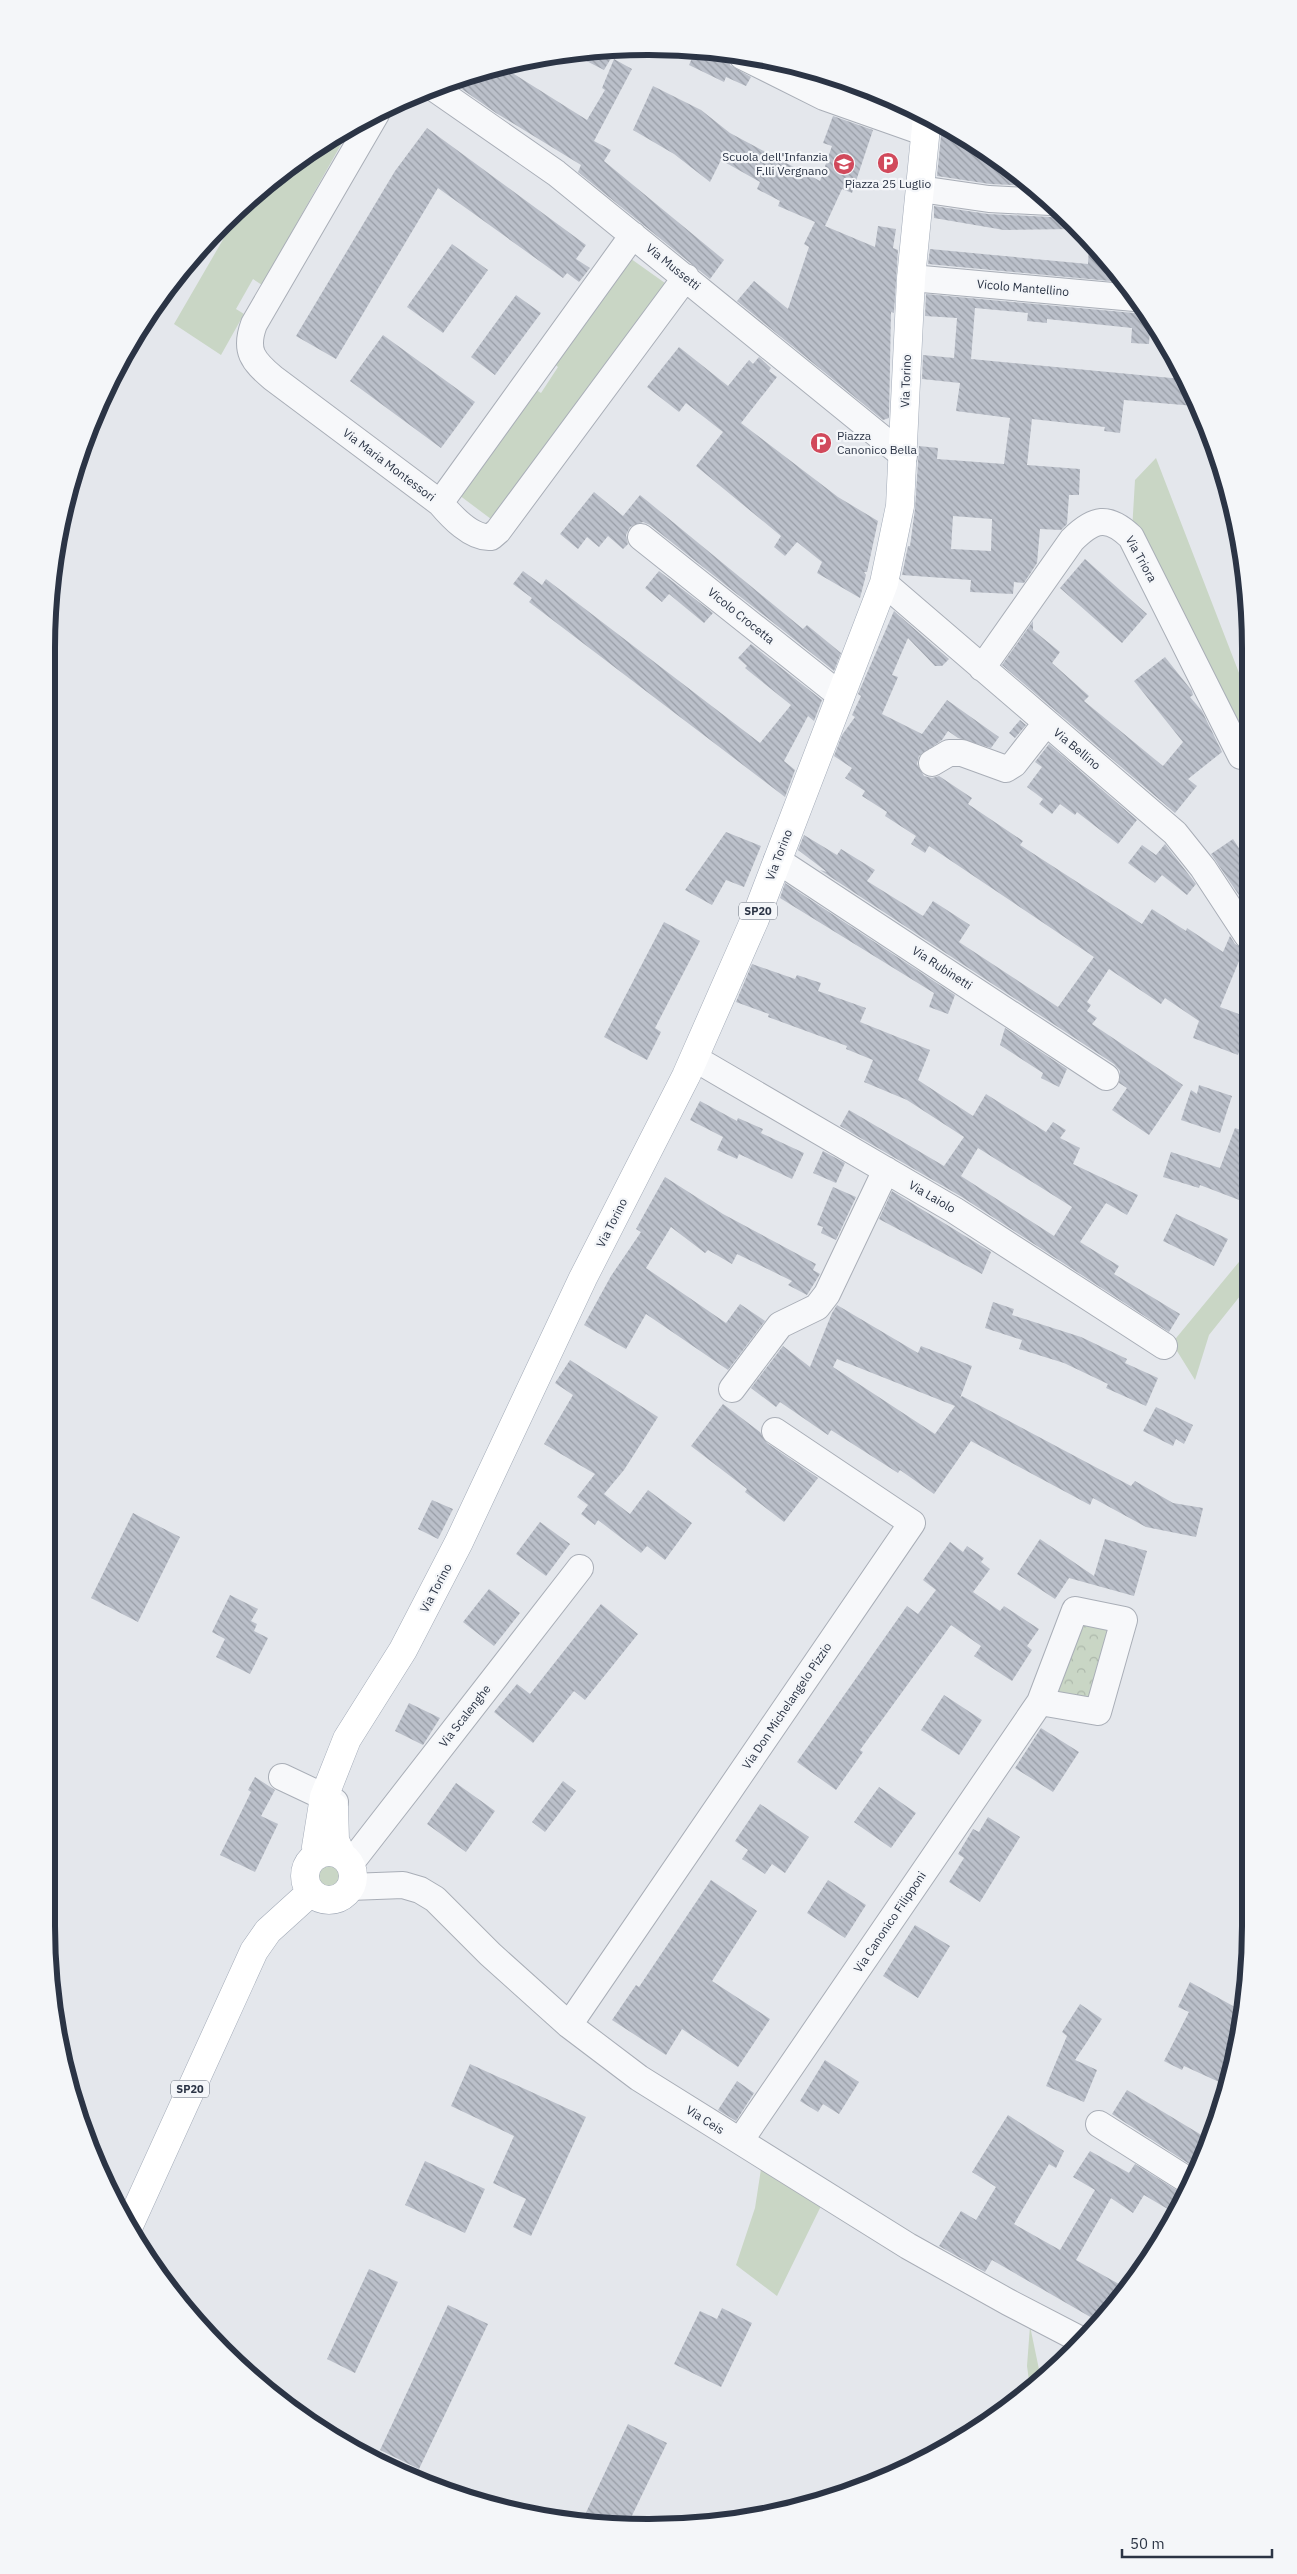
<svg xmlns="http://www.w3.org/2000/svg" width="1297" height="2574" viewBox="0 0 1297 2574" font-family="'IBM Plex Sans',sans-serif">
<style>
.grass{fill:#c9d6c5}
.forest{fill:url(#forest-crowns)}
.building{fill:url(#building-back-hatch);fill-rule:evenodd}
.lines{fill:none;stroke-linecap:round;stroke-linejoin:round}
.minor-casing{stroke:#a9aeb7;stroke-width:28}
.major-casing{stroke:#a3abb8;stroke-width:29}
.minor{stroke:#f7f8fa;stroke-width:26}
.major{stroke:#fff;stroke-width:28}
.labels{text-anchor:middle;stroke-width:4.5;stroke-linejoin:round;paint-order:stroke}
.shield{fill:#f4f6f9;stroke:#676e7b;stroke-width:1}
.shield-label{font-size:11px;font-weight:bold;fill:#2b3445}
.poi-label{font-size:12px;fill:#2b3445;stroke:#f4f6f9;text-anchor:end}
.street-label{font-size:12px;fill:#2b3445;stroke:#f4f6f9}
.rim{fill:none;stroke:#2b3445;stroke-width:6}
</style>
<defs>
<pattern id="forest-crowns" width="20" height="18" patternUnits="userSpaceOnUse" patternTransform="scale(1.25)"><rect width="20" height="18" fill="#c9d6c5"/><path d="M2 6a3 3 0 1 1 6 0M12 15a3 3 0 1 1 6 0" fill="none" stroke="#adb8ab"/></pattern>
<pattern id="building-back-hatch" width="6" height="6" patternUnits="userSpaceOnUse" patternTransform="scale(1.25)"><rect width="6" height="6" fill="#bbc0ca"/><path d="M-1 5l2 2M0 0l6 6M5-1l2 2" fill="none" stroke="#989da6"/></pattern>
</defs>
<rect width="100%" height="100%" fill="#e4e7ec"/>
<!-- grass -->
<path class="grass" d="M 352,125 L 262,285 L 253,279 L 236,309 L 244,314 L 221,355 L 174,324 L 243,205 L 251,196 Z
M 627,256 L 672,288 L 495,522 L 455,492 L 532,387 L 541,393 L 558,367 L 551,361 Z
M 1156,458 L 1246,691 L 1246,753 L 1132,531 L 1135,480 Z
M 1248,1251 L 1248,1286 L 1209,1335 L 1195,1380 L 1172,1343 Z
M315 1877a13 13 0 1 1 26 0a13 13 0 1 1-26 0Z
M 761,2169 L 821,2206 L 777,2296 L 736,2265 L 755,2208 Z
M 1030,2326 L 1041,2379 L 1030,2388 L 1027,2366 Z"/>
<!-- forest -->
<path class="forest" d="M 1075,1610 L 1124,1620 L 1098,1712 L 1040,1702 Z"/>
<!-- building -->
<path class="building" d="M 696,49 L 728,54 L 730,65 L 751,77 L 746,86 L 726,77 L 724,82 L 689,65 Z
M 606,50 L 616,50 L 604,70 L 569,52 Z
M 614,59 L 632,69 L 594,141 L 611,150 L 604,161 L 724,260 L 710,279 L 578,172 L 581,165 L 496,113 L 456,85 L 460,77 L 503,67 L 587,120 L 605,90 L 602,88 Z
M 800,66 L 885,97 L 883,102 L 830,83 L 799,68 Z
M 653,86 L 701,110 L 730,133 L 820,181 L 832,146 L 823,143 L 833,116 L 873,130 L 852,193 L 842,189 L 825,226 L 875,247 L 878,226 L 896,229 L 893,248 L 898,250 L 894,313 L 891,312 L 889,418 L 883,420 L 737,301 L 754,281 L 788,309 L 809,247 L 804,244 L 815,222 L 778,206 L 780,201 L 757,189 L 760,182 L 721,160 L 710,182 L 674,154 L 633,130 Z
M 942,126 L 1031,186 L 990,184 L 937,176 Z
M 427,128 L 586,245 L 576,259 L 590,268 L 579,282 L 567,273 L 563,278 L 438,188 L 336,359 L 296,336 L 395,171 Z
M 934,206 L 988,214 L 1050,217 L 1061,213 L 1075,229 L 1004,230 L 934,218 Z
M 452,244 L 488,270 L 443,333 L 407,307 Z
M 1089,245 L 1121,282 L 928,264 L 930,249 L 1088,264 Z
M 926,294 L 1134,313 L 1145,309 L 1157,330 L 1150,329 L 1149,344 L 1131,343 L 1132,328 L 1047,319 L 1047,323 L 1027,321 L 1028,313 L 975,308 L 971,359 L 1182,379 L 1195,406 L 1124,400 L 1120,433 L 1104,431 L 1105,427 L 1032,419 L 1027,465 L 1080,469 L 1079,495 L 1069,495 L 1067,524 L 1061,530 L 1040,529 L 1037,563 L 1024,583 L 1014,582 L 1013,594 L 970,592 L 971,580 L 902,575 L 908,546 L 910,546 L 915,509 L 919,446 L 938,448 L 937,459 L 1004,464 L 1010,418 L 956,411 L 960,383 L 922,379 L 923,355 L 954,358 L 957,318 L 925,316 ZM 953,516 L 992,519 L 991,551 L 951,549 Z
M 516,295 L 541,313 L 495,375 L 471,357 Z
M 383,335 L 475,402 L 441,448 L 350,381 Z
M 679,347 L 728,386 L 749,360 L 753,364 L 759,357 L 771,368 L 769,371 L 777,377 L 741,423 L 838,497 L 878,521 L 867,572 L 864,572 L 866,575 L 860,598 L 817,573 L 822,562 L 797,542 L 785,556 L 774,547 L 781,536 L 696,466 L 723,432 L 686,403 L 679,412 L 647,387 Z
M 594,492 L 623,516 L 640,495 L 803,629 L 807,625 L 841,653 L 834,671 L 650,525 L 643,522 L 630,527 L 626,535 L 628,544 L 623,549 L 608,536 L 599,547 L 587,537 L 578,549 L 560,534 Z
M 1085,559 L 1147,614 L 1122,643 L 1060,588 Z
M 523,571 L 542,585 L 546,579 L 760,743 L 791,705 L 745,668 L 747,666 L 738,658 L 751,644 L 822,700 L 814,721 L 808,716 L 784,761 L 795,770 L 785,797 L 529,602 L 532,598 L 513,584 Z
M 659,571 L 713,613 L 704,623 L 669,594 L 662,602 L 645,588 Z
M 894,611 L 949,659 L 942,666 L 935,666 L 908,638 L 892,675 L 898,677 L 882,714 L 922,734 L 947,700 L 999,737 L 991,748 L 958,738 L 948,731 L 942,740 L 919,756 L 917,764 L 924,776 L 932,778 L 939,776 L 972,798 L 968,804 L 1023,841 L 1020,845 L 1142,924 L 1152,909 L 1186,931 L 1187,928 L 1223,952 L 1230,936 L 1235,944 L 1244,949 L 1220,1007 L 1247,1017 L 1247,1030 L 1238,1055 L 1193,1038 L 1199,1021 L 1165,998 L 1161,1004 L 1109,969 L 1087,1002 L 1091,1005 L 1087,1011 L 1097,1018 L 1092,1024 L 1183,1085 L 1149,1135 L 1112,1110 L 1127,1088 L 1119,1083 L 1120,1071 L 1114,1064 L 820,870 L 827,872 L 798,850 L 804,835 L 837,855 L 841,849 L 875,870 L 867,881 L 923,916 L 933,901 L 970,925 L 959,942 L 1058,1007 L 1094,957 L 929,846 L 925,853 L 911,844 L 916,836 L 885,816 L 887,812 L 862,796 L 865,791 L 845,778 L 852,768 L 834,756 L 842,735 L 855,717 L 852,715 L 861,696 L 858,694 Z
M 1033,621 L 1033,630 L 1060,652 L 1052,663 L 1089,696 L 1084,701 L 1163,766 L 1183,742 L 1134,681 L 1165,657 L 1192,691 L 1193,695 L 1190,697 L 1202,711 L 1222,752 L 1188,779 L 1197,786 L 1175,813 L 1002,665 Z
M 1020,720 L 1026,725 L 1015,738 L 1009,733 Z
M 1049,744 L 1137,820 L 1118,844 L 1077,812 L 1075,815 L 1060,804 L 1052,814 L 1039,804 L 1043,799 L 1027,787 L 1042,767 L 1035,762 Z
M 726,832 L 761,846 L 744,887 L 726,880 L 712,905 L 685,890 Z
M 1233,839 L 1246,859 L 1247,907 L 1211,854 Z
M 1165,844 L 1196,884 L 1187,895 L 1162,875 L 1155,883 L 1128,863 L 1142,845 L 1156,855 Z
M 785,883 L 955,995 L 948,1014 L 929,1007 L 934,993 L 780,898 Z
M 664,922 L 700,941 L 655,1028 L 661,1032 L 647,1060 L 604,1037 Z
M 752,964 L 795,979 L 797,975 L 821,983 L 818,991 L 866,1008 L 860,1022 L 930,1050 L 918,1080 L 973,1116 L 986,1094 L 1046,1132 L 1053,1122 L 1066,1130 L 1060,1138 L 1080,1148 L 1073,1164 L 1138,1195 L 1127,1215 L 1106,1203 L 1080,1242 L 1119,1266 L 1114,1274 L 1180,1314 L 1169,1332 L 962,1197 L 840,1126 L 849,1110 L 944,1166 L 964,1137 L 907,1100 L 864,1082 L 873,1060 L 846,1049 L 847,1046 L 768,1017 L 769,1014 L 736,1002 ZM 978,1148 L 1072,1207 L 1054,1236 L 961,1176 Z
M 1005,1028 L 1067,1069 L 1059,1087 L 1041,1078 L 1043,1073 L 1000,1045 Z
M 1199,1085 L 1232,1096 L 1220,1133 L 1181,1120 L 1191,1090 L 1197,1094 Z
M 700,1101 L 737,1121 L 738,1118 L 763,1129 L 761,1133 L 804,1153 L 792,1179 L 739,1154 L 737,1159 L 717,1150 L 723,1137 L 690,1120 Z
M 1235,1128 L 1247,1132 L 1247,1203 L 1200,1185 L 1199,1188 L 1163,1177 L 1171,1152 L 1220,1168 Z
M 823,1151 L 845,1163 L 836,1183 L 813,1173 Z
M 665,1177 L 723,1214 L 816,1264 L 813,1270 L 820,1274 L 807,1295 L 788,1285 L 792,1281 L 737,1254 L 732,1264 L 708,1250 L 705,1253 L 671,1227 L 646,1268 L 726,1323 L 740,1304 L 765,1321 L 728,1370 L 646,1314 L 626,1349 L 584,1325 L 611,1276 L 641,1232 L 636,1229 Z
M 833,1187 L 856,1197 L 836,1240 L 821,1233 L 823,1227 L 817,1225 Z
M 892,1191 L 991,1252 L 982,1274 L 879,1219 Z
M 1176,1214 L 1228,1239 L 1214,1266 L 1163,1241 Z
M 993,1302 L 1014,1309 L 1012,1315 L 1081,1337 L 1127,1359 L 1125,1363 L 1158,1378 L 1146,1406 L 1106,1388 L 1108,1384 L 1064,1363 L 1019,1349 L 1022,1340 L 985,1328 Z
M 837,1305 L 918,1353 L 921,1346 L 972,1366 L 960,1398 L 962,1396 L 1131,1486 L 1135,1481 L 1173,1503 L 1203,1508 L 1196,1537 L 1146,1527 L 1093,1498 L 1090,1505 L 971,1441 L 934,1494 L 900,1470 L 898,1473 L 831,1430 L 828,1435 L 780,1402 L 776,1407 L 751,1388 L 783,1346 L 810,1367 L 832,1313 ZM 837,1359 L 955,1406 L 935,1434 L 833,1367 Z
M 570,1360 L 658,1417 L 624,1470 L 604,1494 L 630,1514 L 648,1490 L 692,1523 L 665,1560 L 647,1546 L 641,1553 L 598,1520 L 595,1525 L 581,1514 L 588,1505 L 577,1497 L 595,1474 L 544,1444 L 573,1395 L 555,1383 Z
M 723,1404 L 760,1432 L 767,1443 L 818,1478 L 784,1522 L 745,1492 L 747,1489 L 691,1446 Z
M 1156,1407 L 1193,1425 L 1184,1444 L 1176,1439 L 1173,1446 L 1143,1431 Z
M 432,1500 L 453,1509 L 438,1539 L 418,1529 Z
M 133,1513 L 180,1537 L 138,1622 L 91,1598 Z
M 540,1522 L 570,1544 L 546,1576 L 516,1554 Z
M 1040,1539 L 1094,1576 L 1105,1539 L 1147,1551 L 1134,1596 L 1069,1578 L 1055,1599 L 1017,1574 Z
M 950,1542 L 963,1552 L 967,1546 L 984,1558 L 981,1562 L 990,1569 L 973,1592 L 1000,1611 L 1004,1606 L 1039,1629 L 1027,1646 L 1032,1650 L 1012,1681 L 974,1656 L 981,1646 L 951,1625 L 860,1750 L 863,1752 L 836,1790 L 797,1762 L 907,1606 L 918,1614 L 936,1590 L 923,1580 Z
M 489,1589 L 520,1613 L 494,1646 L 463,1622 Z
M 230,1595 L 258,1609 L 251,1621 L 257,1624 L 254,1631 L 268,1638 L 250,1674 L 216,1657 L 225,1639 L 212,1632 Z
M 601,1604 L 638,1634 L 585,1700 L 574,1691 L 533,1743 L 494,1712 L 517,1684 L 530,1694 Z
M 944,1695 L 982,1720 L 959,1755 L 921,1730 Z
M 409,1703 L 440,1718 L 423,1745 L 395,1731 Z
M 1041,1728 L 1079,1752 L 1053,1792 L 1015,1768 Z
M 255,1777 L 275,1790 L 261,1816 L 278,1824 L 255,1872 L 220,1855 L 251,1792 L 248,1790 Z
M 563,1781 L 576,1791 L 545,1832 L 532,1822 Z
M 456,1783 L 495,1811 L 466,1852 L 427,1824 Z
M 879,1787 L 916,1813 L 891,1848 L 854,1822 Z
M 760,1804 L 809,1837 L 785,1873 L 772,1864 L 765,1874 L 742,1859 L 748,1850 L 735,1841 Z
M 988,1817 L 1020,1837 L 980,1902 L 949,1882 L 964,1858 L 958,1854 L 973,1829 L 979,1832 Z
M 711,1880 L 757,1911 L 712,1981 L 770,2019 L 738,2067 L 682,2029 L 666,2055 L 612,2020 L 636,1985 L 639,1987 Z
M 828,1880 L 866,1905 L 845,1938 L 807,1913 Z
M 915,1925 L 950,1946 L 918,1998 L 883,1976 Z
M 1190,1982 L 1242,2011 L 1228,2086 L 1184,2066 L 1182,2070 L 1164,2061 L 1189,2012 L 1178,2007 Z
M 1080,2004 L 1102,2019 L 1075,2060 L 1097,2070 L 1084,2102 L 1046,2086 L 1067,2036 L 1062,2032 Z
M 825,2060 L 859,2082 L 839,2114 L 823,2104 L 818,2112 L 800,2101 Z
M 470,2064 L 586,2117 L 531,2236 L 513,2227 L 526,2199 L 493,2183 L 514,2136 L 451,2106 Z
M 737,2081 L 754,2093 L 736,2121 L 718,2110 Z
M 1127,2090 L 1208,2139 L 1197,2169 L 1112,2114 Z
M 1008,2115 L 1064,2151 L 1056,2168 L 1049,2164 L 1014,2224 L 1060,2250 L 1095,2190 L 1073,2177 L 1090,2151 L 1129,2173 L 1135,2164 L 1186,2196 L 1176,2214 L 1144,2195 L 1133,2213 L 1111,2198 L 1076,2260 L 1126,2288 L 1099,2322 L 992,2260 L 985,2272 L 939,2246 L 961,2211 L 976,2220 L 996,2187 L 972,2172 Z
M 425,2161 L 485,2189 L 465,2233 L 405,2205 Z
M 369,2269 L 398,2282 L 355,2373 L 327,2359 Z
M 448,2305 L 488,2324 L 419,2469 L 380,2450 Z
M 722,2308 L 752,2323 L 721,2387 L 674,2364 L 700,2311 L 717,2319 Z
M 628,2424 L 667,2443 L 627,2526 L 609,2526 L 581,2523 Z"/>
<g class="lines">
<!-- minor casing -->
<g class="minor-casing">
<path id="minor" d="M 742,56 L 824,97 L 926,133
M 434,88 L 556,173 L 904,456
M 376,114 L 254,324 C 244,351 253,361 273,378 L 440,503 C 451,516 472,539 491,537 L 498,531 L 686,277
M 920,189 L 989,199 L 1051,202
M 911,278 L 1135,298
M 440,503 L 633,235
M 641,537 L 841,696
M 884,583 L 1175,833 L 1203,868 L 1247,935
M 982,668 L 1072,540 C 1094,518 1108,515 1131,537 L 1241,756
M 932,763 L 949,753 L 962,753 L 1006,769 L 1014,764 L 1046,723
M 777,860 L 1106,1077
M 694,1058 L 954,1210 L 1164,1346
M 732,1389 L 780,1325 L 817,1307 L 827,1294 L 886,1170
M 282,1777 L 335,1802
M 350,1864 L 580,1568
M 350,1887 L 403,1885 L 420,1890 L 435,1899 L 490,1954 L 569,2025 L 639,2078 L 908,2246 L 1008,2302 L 1083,2341
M 569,2025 L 912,1523 L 775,1431
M 1099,2124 L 1192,2183
M 740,2141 L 1040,1702 L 1075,1610 L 1124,1620 L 1098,1712 L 1040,1702"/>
</g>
<!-- major casing -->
<g class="major-casing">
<path id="major" d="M 334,1807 L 335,1840 L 341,1854
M305 1876a24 24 0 1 1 48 0a24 24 0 1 1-48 0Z
M 318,1855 L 316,1847 L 324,1797 L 347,1739 L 403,1650 L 459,1542 L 583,1278 L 686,1076 L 755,919 L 884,583 L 900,506 L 911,278 L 927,117
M 128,2228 L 254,1951 L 268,1931 L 311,1892"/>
</g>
<!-- minor -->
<use href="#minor" class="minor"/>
<!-- major -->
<use href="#major" class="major"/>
</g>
<!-- icons -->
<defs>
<g id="parking-disc" transform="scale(1.125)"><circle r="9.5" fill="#d1495b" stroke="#f4f6f9"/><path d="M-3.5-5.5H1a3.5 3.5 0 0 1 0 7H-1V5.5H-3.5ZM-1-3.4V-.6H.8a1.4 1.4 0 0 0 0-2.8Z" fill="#fff"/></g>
<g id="school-disc" transform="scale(1.125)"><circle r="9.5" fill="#d1495b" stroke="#f4f6f9"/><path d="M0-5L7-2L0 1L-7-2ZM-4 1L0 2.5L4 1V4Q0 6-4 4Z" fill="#fff"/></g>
</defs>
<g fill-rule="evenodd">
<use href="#parking-disc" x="888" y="163"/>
<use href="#school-disc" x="844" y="164"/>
<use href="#parking-disc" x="821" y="443"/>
</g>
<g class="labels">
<!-- shield labels -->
<g class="shield">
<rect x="739" y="902.5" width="38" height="17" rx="4"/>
<rect x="171" y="2080.5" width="38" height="17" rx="4"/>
</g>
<g class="shield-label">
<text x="758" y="915">SP20</text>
<text x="190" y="2093">SP20</text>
</g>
<!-- poi labels -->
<g class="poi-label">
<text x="828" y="161">Scuola dell'Infanzia<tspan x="828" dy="14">F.lli Vergnano</tspan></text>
<text x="888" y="188" text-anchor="middle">Piazza 25 Luglio</text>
<text x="837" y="440" text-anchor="start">Piazza<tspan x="837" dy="14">Canonico Bella</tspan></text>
</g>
<!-- street labels -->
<g class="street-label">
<text transform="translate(673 267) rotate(39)" y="4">Via Mussetti</text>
<text transform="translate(1023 288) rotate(5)" y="4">Vicolo Mantellino</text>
<text transform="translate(906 381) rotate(-88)" y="4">Via Torino</text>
<text transform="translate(389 465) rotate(37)" y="4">Via Maria Montessori</text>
<text transform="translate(1141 559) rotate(61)" y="4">Via Triora</text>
<text transform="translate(741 616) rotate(39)" y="4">Vicolo Crocetta</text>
<text transform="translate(1077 749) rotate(40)" y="4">Via Bellino</text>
<text transform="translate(779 855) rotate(-69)" y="4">Via Torino</text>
<text transform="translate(942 968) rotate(33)" y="4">Via Rubinetti</text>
<text transform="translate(932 1197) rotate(30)" y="4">Via Laiolo</text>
<text transform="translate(612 1223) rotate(-63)" y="4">Via Torino</text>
<text transform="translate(436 1588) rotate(-62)" y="4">Via Torino</text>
<text transform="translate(787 1706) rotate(-56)" y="4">Via Don Michelangelo Pizzio</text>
<text transform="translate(465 1716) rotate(-52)" y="4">Via Scalenghe</text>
<text transform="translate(890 1922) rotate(-56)" y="4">Via Canonico Filipponi</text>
<text transform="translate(705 2120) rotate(32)" y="4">Via Ceis</text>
</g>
</g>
<!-- crop -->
<path d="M0 0H1297V2574H0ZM648 55H649A593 593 0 0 1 1242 648V1926A593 593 0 0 1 649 2519H648A593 593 0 0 1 55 1926V648A593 593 0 0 1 648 55Z" fill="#f4f6f9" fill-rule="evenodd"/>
<path class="rim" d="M648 55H649A593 593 0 0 1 1242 648V1926A593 593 0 0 1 649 2519H648A593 593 0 0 1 55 1926V648A593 593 0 0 1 648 55Z"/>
<!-- scale -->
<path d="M1122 2549v8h150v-8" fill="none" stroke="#2b3445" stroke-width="2.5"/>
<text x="1130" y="2549" font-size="15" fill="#2b3445" stroke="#f4f6f9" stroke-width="4" paint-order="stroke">50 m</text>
</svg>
